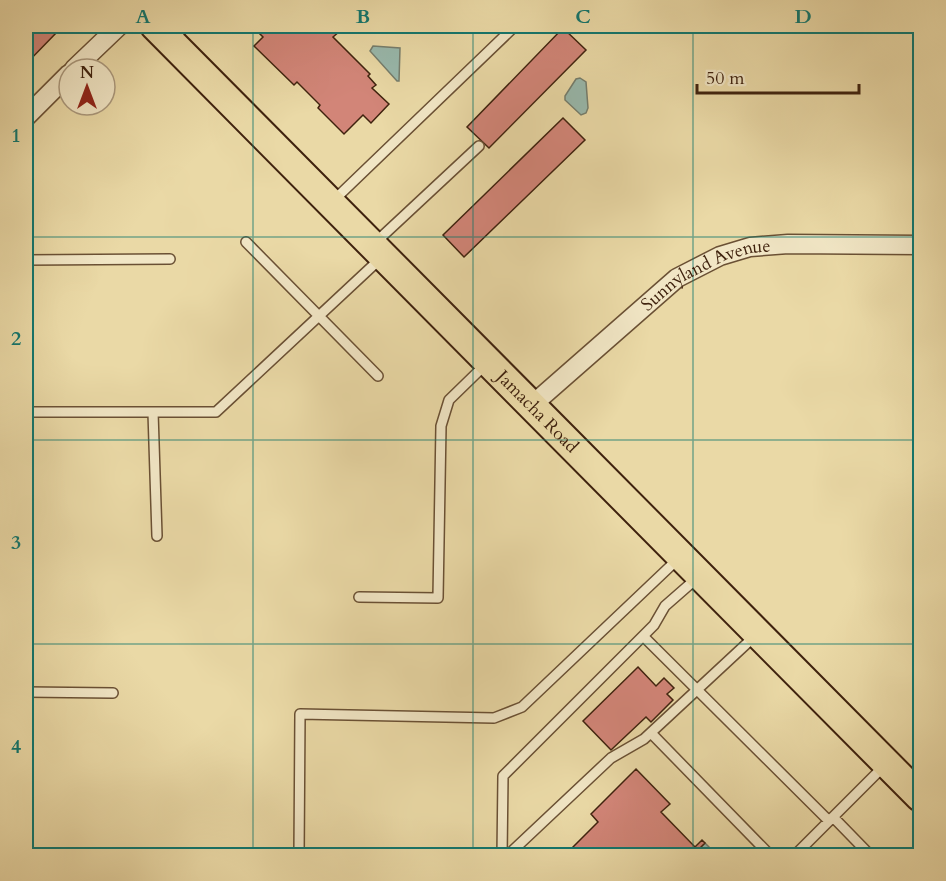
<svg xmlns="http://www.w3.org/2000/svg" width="946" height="881" viewBox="0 0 946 881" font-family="Cardo,serif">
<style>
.water{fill:#98b9ad;stroke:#747d6d;stroke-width:1.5}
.building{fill:#d28578;stroke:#3f220e;stroke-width:1.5}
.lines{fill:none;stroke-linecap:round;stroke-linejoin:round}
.lane-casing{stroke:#6a5034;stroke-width:12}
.street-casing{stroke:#6a5034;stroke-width:21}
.primary-casing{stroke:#3f220e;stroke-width:32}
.lane{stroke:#f1e6c5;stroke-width:9}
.street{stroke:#f1e6c5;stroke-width:18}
.primary{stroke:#ead9a6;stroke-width:28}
.grid{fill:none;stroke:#0f766e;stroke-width:1.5;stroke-opacity:0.55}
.labels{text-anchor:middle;stroke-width:4.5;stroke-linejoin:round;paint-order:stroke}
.street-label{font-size:18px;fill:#3f220e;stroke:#f1e6c5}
.neatline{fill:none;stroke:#0f766e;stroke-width:2}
.grid-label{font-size:20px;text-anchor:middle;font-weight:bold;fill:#0f766e}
</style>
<rect width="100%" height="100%" fill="#ead9a6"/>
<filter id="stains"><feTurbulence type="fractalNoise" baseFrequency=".00333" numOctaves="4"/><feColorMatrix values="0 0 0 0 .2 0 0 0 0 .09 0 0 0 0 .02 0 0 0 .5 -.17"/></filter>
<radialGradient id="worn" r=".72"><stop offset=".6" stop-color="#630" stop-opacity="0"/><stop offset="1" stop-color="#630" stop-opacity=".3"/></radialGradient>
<!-- water -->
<path class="water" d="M 373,46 L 400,48 L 399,81 L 397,81 L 370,51 Z
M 580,78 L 586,82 L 588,108 L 586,113 L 581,115 L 565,100 L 565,96 L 576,79 Z
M 705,843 L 717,855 L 692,856 Z"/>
<!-- building -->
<path class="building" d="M 26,26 L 50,26 L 57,32 L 26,64 Z
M 243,26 L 259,26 L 251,33 Z
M 267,26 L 317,26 L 319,28 L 321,26 L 450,26 L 450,29 L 406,29 L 406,33 L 348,33 L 348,31 L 340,31 L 333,37 L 370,74 L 368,76 L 376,85 L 372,88 L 389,104 L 371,123 L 363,115 L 344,134 L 318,108 L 320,105 L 297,82 L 294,85 L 254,46 L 263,37 L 259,33 Z
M 563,28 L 586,50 L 489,148 L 467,127 Z
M 563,118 L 585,140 L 464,257 L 443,235 Z
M 638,667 L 656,686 L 664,678 L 674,688 L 667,694 L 673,700 L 651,722 L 646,717 L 611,750 L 583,721 Z
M 636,769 L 670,804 L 661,812 L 695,847 L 702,840 L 705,843 L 692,856 L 564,856 L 598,822 L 591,814 Z"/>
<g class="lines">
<!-- lane casing -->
<g class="lane-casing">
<path id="lane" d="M 172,38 L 186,26
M 332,202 L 515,26
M 246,242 L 378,376
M 376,242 L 479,146
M 26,260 L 170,259
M 26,412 L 216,412 L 380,259
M 153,412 L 157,536
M 359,597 L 438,598 L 441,426 L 449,400 L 487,363
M 643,636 L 829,821
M 26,692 L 113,693
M 651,733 L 771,856
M 833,817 L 871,856
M 299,856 L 300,714 L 494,718 L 522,707 L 680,557
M 502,856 L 503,776 L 654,625 L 665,606 L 697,578
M 507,856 L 611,758 L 644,739 L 756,635
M 799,856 L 797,853 L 884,766"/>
</g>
<!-- street casing -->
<g class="street-casing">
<g id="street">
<path d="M 74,69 L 119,26"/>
<path d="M 26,117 L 69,74"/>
<path id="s1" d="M 531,406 L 677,278 L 720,256 L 750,247 L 788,244 L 920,245"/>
</g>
</g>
<!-- primary casing -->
<g class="primary-casing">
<g id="primary">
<path id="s2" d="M 155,26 L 920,797"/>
</g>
</g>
<!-- lane -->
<use href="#lane" class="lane"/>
<!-- street -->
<use href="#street" class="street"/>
<!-- primary -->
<use href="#primary" class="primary"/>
</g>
<!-- grid -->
<path class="grid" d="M 253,26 L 253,856M 473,26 L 473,856M 693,26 L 693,856M 26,237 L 920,237M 26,440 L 920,440M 26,644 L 920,644"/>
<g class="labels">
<!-- street labels -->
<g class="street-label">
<text dy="6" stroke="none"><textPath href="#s1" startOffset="222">Sunnyland Avenue</textPath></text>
<text dy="6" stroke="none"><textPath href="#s2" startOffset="543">Jamacha Road</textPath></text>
</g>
</g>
<!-- margin -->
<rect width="946" height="881" fill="none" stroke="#ead9a6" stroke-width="66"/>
<!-- north arrow -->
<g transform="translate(87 87)"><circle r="28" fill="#f1e6c5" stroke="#aa987c" stroke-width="1.5"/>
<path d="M0-4.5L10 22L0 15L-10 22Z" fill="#8f2418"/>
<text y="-9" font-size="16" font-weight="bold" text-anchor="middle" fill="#3f220e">N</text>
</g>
<!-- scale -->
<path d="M697 84v9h162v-9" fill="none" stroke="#3f220e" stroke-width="3"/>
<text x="706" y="84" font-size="18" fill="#3f220e" stroke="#f1e6c5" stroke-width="4.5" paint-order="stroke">50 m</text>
<rect x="33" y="33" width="880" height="815" class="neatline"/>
<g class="grid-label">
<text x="143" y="23">A</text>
<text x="363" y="23">B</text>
<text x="583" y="23">C</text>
<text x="803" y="23">D</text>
<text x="16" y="142">1</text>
<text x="16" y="345">2</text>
<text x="16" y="549">3</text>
<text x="16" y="753">4</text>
</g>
<rect width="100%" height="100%" filter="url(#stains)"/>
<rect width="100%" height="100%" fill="url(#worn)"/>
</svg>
